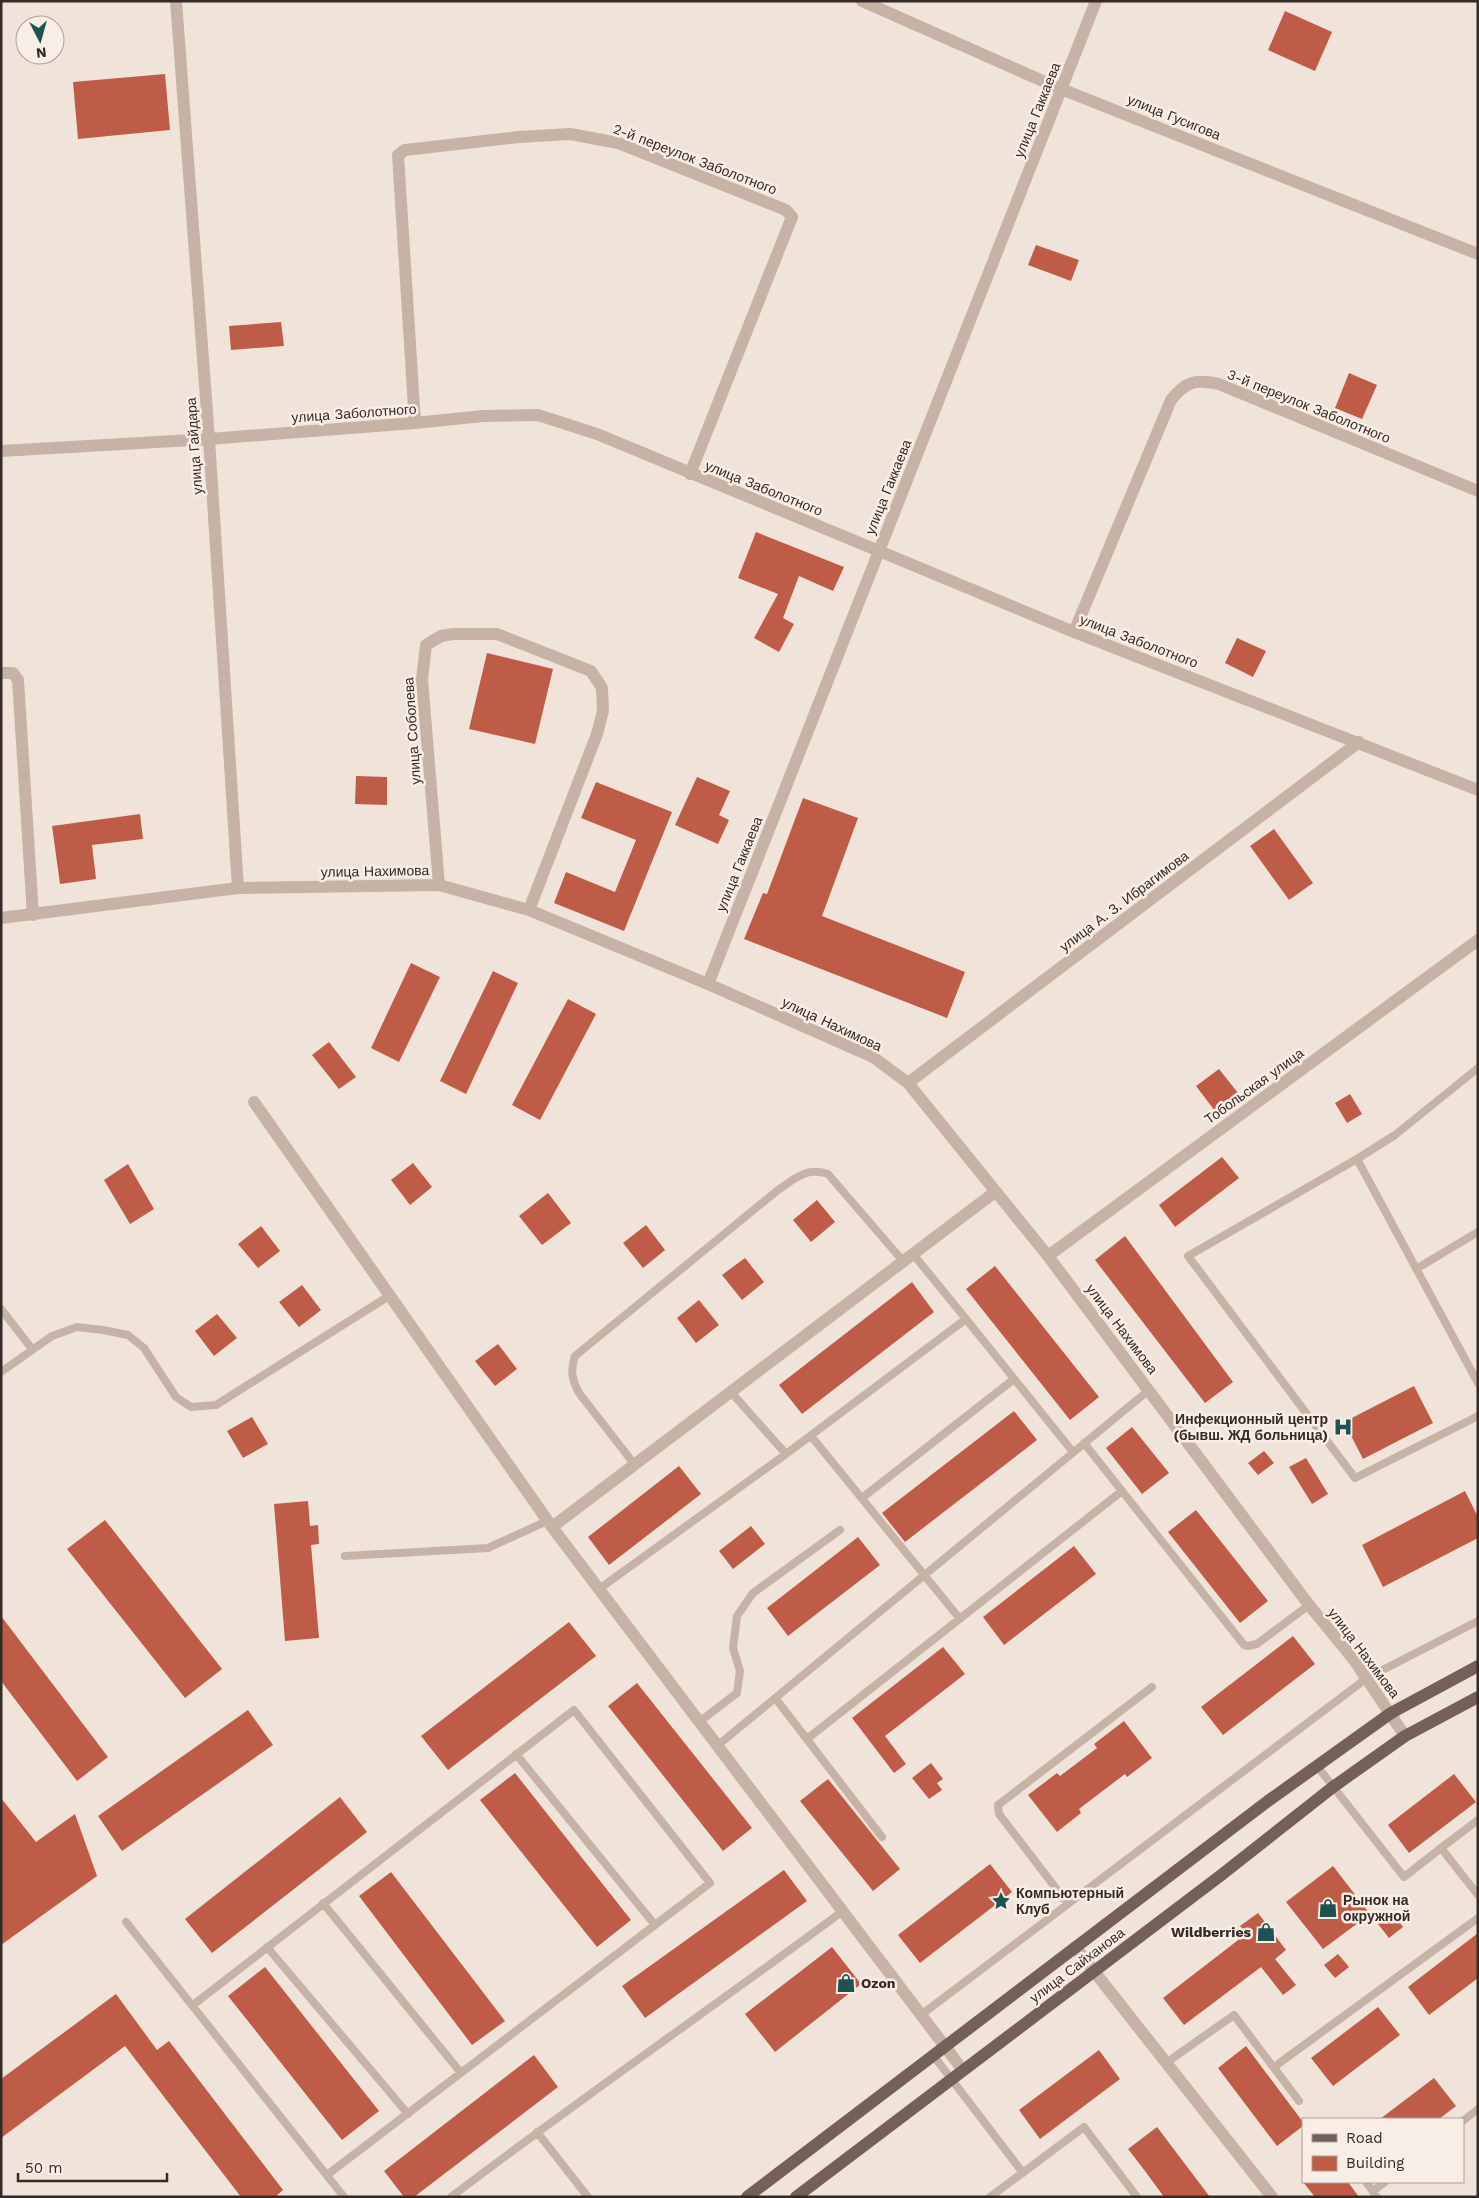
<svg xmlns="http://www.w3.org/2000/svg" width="1479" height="2198" viewBox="0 0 1479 2198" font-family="'Work Sans',sans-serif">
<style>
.building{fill:#bf5c48}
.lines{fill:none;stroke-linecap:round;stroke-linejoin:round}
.service{stroke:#c7b3a6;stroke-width:8}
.minor{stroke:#c7b3a6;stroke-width:12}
.tertiary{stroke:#c7b3a6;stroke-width:12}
.primary{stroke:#756059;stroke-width:12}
.labels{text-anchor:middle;stroke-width:5;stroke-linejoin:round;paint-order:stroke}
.street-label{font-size:14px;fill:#342a27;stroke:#f8eee6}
.poi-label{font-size:14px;font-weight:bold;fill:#342a27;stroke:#f8eee6;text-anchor:start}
</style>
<rect width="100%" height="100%" fill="#f0e4da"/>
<!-- building -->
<path class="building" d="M 1285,11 L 1332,32 L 1315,71 L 1268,50 Z
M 165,74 L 170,130 L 78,139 L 73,82 Z
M 1036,245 L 1079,260 L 1071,281 L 1028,265 Z
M 281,322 L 284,346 L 231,350 L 229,326 Z
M 1349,373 L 1377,385 L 1362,419 L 1335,408 Z
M 756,532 L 844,567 L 833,591 L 799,576 L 783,618 L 794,624 L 779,652 L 754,638 L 778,594 L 738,578 Z
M 1237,638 L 1266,651 L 1253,677 L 1225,663 Z
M 487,653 L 553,669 L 535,744 L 469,729 Z
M 356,776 L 387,777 L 387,805 L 355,804 Z
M 697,777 L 730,791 L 719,815 L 729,820 L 718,844 L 675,825 Z
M 596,782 L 672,812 L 624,931 L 554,903 L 566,872 L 615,892 L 636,840 L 581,818 Z
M 803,798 L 858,818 L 822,916 L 965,972 L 947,1018 L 744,939 L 763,893 L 767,894 Z
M 140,814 L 143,839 L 92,845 L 96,879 L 60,884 L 52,826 Z
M 1274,829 L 1313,883 L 1289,900 L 1250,846 Z
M 411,963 L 440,977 L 399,1062 L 371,1048 Z
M 493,971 L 518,983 L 466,1094 L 440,1081 Z
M 568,999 L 596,1014 L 540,1120 L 512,1105 Z
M 329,1042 L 356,1077 L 339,1089 L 312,1055 Z
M 1219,1069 L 1238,1093 L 1215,1111 L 1196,1086 Z
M 1350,1094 L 1362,1114 L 1347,1123 L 1335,1103 Z
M 1222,1157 L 1239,1178 L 1175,1227 L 1159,1205 Z
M 413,1163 L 432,1187 L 410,1205 L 391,1180 Z
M 128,1164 L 154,1209 L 130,1224 L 104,1180 Z
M 548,1193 L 571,1223 L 542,1245 L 519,1216 Z
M 817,1200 L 835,1222 L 811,1242 L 793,1220 Z
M 646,1225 L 665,1250 L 643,1268 L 623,1243 Z
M 261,1226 L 280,1251 L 258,1268 L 238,1244 Z
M 1125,1236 L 1233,1382 L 1205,1403 L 1095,1260 Z
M 745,1258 L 764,1282 L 742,1300 L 722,1275 Z
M 995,1266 L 1099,1397 L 1070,1420 L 966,1289 Z
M 912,1282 L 934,1312 L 802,1414 L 779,1385 Z
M 302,1285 L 321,1310 L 299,1327 L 279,1302 Z
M 699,1300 L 719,1325 L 696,1343 L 677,1318 Z
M 217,1314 L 237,1338 L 214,1356 L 195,1331 Z
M 498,1344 L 517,1369 L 495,1386 L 475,1361 Z
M 1414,1386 L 1433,1423 L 1363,1459 L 1344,1422 Z
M 1014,1411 L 1037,1440 L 905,1542 L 882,1513 Z
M 252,1417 L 268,1444 L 243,1458 L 227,1431 Z
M 1132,1427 L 1169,1473 L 1142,1494 L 1106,1448 Z
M 1264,1451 L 1274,1463 L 1258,1475 L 1248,1463 Z
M 1306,1458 L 1328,1494 L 1312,1504 L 1289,1467 Z
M 679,1466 L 701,1494 L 609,1565 L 588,1537 Z
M 1465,1491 L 1478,1517 L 1478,1538 L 1383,1587 L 1362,1545 Z
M 308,1501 L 310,1526 L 318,1525 L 319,1544 L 311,1545 L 319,1638 L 285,1641 L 274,1504 Z
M 1196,1510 L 1268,1601 L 1240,1623 L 1168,1532 Z
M 105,1520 L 222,1669 L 185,1698 L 67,1549 Z
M 751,1526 L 765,1544 L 733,1569 L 719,1551 Z
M 858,1537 L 880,1565 L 788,1636 L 767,1608 Z
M 1074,1546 L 1096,1574 L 1004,1645 L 983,1617 Z
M 1,1616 L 108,1757 L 77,1781 L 1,1681 Z
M 569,1622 L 596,1656 L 448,1770 L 421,1736 Z
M 1293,1636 L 1315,1664 L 1223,1735 L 1201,1707 Z
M 943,1647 L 965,1674 L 885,1736 L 906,1764 L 894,1773 L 852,1718 Z
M 637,1683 L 752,1828 L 723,1851 L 608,1706 Z
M 248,1710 L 273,1745 L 122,1851 L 98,1816 Z
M 1124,1721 L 1152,1758 L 1127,1777 L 1125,1774 L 1079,1809 L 1081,1813 L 1057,1832 L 1028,1795 L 1057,1773 L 1060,1776 L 1097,1748 L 1094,1744 Z
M 931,1763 L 943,1779 L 937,1783 L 942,1790 L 929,1799 L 912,1778 Z
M 515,1773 L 631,1920 L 597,1947 L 480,1800 Z
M 1454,1774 L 1476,1802 L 1409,1853 L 1388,1825 Z
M 828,1779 L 900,1869 L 873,1891 L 800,1801 Z
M 340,1797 L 367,1832 L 212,1953 L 185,1919 Z
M 1,1798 L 36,1842 L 75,1814 L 97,1876 L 1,1945 Z
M 990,1864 L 1012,1892 L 920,1963 L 898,1935 Z
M 1333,1866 L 1370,1914 L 1323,1949 L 1286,1902 Z
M 784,1870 L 807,1901 L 645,2018 L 622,1986 Z
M 391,1872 L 505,2021 L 472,2045 L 359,1896 Z
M 1392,1912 L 1403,1927 L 1389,1938 L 1378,1924 Z
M 1258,1913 L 1286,1950 L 1275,1959 L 1296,1985 L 1283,1995 L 1261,1967 L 1184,2025 L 1163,1998 L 1246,1934 L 1240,1926 Z
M 1478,1933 L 1478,1978 L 1429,2015 L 1408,1987 Z
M 832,1947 L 861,1984 L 775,2052 L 745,2014 Z
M 1338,1954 L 1349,1967 L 1335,1978 L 1324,1965 Z
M 265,1967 L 379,2111 L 342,2140 L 228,1996 Z
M 116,1994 L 157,2050 L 169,2041 L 283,2190 L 275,2197 L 241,2197 L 125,2046 L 1,2138 L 1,2079 Z
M 1378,2007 L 1400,2035 L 1333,2086 L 1311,2058 Z
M 1246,2046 L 1303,2122 L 1303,2126 L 1277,2146 L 1218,2068 Z
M 1099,2050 L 1120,2079 L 1040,2139 L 1019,2110 Z
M 534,2055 L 558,2087 L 414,2197 L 404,2197 L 384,2171 Z
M 1434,2078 L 1456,2106 L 1439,2119 L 1380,2119 Z
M 1157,2127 L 1210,2197 L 1164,2197 L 1145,2171 L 1128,2149 Z
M 1303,2182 L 1348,2182 L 1359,2197 L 1315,2197 Z"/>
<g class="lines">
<!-- service -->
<path class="service" d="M 1478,1068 L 1395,1135 L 1357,1159 L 1188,1256 L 1355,1478 L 1478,1416
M 1357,1159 L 1478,1383
M 1416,1269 L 1478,1232
M 1,1309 L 32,1349
M 966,1319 L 1073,1452
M 1,1372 L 52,1336 L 77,1327 L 103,1330 L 128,1335 L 144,1348 L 176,1397 L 191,1407 L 216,1405 L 389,1296
M 731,1392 L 786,1454
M 811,1436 L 960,1619
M 1084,1443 L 1244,1645 L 1248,1646 L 1257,1644 L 1309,1605
M 635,1465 L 579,1393 C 572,1380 570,1370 575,1356 L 778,1190 C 796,1178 806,1167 828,1174 L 903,1261
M 862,1498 L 1014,1379
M 345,1556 L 488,1548 L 547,1521
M 599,1589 L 786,1454 L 966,1319 L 913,1254
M 776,1699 L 882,1837
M 699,1722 L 737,1693 L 740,1671 L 733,1648 L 737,1616 L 753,1593 L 840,1530
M 807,1739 L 1122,1491
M 717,1746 L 1149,1390
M 516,1754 L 655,1925
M 1317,1766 L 1404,1877 L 1441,1848 L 1478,1895
M 1441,1848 L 1478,1820
M 323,1903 L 461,2073
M 1068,1904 L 999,1814 L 998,1805 L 1152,1687
M 126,1922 L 344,2197
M 267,1947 L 408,2114
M 193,2005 L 574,1710 L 710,1883 L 327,2175
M 921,2015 L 1367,1678 L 1478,1621
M 933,2055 L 1023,2173
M 1166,2063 L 1234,2015 L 1299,2101
M 1274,2067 L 1478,1918
M 1463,2121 L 1478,2109
M 537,2132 L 588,2197
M 1366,2182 L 1377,2197
M 1373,2191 L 1385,2182
M 451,2197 C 580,2099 713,2007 843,1911
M 990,2197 L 1084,2127 L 1137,2197"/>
<!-- minor -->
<path class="minor" d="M 176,1 L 209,439 L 238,888
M 862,1 L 1061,89 L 1478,254
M 1096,1 L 879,551 L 1074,632 L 1478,790
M 415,423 L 398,155 L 405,150 L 519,137 L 570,134 L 618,143 L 786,210 L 792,217 L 690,474
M 1074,632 L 1171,400 C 1186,381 1196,379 1219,384 L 1478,491
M 1,673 L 13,673 L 18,680 L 33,915
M 439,885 L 422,679 L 426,645 L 441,636 L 453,634 L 497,634 L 591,671 L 602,688 L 603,711 L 597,734 L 529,910
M 1,918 L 238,888 L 439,885 L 529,910 L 708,984
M 908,1083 L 1359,742
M 254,1102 L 552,1527 L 962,2069
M 1048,1256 L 1478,940
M 552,1527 L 995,1192
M 1075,1947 L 1272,2197"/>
<!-- tertiary -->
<path class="tertiary" d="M 1,451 L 209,439 L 415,423 L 483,416 L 538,415 L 597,434 L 879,551 L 708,984 L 873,1057 L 908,1083 L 1048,1256 L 1309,1605 L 1354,1660 L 1405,1736"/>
<!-- primary -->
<path class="primary" d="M 747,2197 L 1268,1801 L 1391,1713 L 1478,1666
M 796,2197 L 1220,1876 L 1333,1787 L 1405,1736 L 1478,1697"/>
</g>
<!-- icons -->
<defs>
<g id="hospital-bare" transform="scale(1.5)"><path d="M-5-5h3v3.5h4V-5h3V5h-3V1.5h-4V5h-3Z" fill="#1f5352" stroke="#f8eee6" stroke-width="2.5" paint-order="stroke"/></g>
<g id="sight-bare" transform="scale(1.5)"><path d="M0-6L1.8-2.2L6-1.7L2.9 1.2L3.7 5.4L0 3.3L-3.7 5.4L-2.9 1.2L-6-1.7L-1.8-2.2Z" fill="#1f5352" stroke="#f8eee6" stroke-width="2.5" paint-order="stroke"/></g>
<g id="shop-bare" transform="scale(1.5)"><path d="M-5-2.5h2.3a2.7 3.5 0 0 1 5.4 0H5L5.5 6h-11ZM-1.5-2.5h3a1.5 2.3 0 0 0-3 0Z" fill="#1f5352" stroke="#f8eee6" stroke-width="2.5" paint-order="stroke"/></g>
</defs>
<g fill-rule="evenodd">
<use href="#hospital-bare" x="1343" y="1427"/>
<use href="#sight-bare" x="1001" y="1901"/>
<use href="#shop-bare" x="1328" y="1908"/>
<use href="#shop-bare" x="1266" y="1932"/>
<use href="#shop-bare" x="846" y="1983"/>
</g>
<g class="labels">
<!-- street labels -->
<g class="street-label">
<text transform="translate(1037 110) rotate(-68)" y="5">улица Гаккаева</text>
<text transform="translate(1174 117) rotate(22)" y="5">улица Гусигова</text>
<text transform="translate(695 159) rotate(21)" y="5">2-й переулок Заболотного</text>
<text transform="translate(1309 406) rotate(22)" y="5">3-й переулок Заболотного</text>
<text transform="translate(354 413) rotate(-4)" y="5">улица Заболотного</text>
<text transform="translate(194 446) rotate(-94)" y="5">улица Гайдара</text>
<text transform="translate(888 487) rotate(-68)" y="5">улица Гаккаева</text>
<text transform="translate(764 488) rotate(22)" y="5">улица Заболотного</text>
<text transform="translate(1139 641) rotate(21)" y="5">улица Заболотного</text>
<text transform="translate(412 731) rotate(-94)" y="5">улица Соболева</text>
<text transform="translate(739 864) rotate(-68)" y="5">улица Гаккаева</text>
<text transform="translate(375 871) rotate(-1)" y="5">улица Нахимова</text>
<text transform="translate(1124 901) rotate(-37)" y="5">улица А. З. Ибрагимова</text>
<text transform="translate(832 1024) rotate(25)" y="5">улица Нахимова</text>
<text transform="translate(1254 1086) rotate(-36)" y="5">Тобольская улица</text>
<text transform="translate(1122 1329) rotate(53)" y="5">улица Нахимова</text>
<text transform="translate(1364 1653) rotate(53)" y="5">улица Нахимова</text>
<text transform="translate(1077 1965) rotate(-37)" y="5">улица Сайханова</text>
</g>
<!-- poi labels -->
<g class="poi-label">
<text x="1328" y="1424" text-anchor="end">Инфекционный центр<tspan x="1328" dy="16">(бывш. ЖД больница)</tspan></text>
<text x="1016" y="1898">Компьютерный<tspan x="1016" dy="16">Клуб</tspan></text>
<text x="1343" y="1905">Рынок на<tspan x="1343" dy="16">окружной</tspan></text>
<text x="1251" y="1937" text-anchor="end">Wildberries</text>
<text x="861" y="1988">Ozon</text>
</g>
</g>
<!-- border -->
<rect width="1479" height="2198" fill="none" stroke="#342a27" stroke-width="5"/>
<!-- legend -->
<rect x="1302" y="2118" width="162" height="65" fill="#f8eee6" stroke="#aaa09a"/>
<rect x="1312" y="2134" width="25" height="8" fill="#756059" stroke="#aaa09a"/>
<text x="1346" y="2143" font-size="15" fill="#342a27">Road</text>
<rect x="1312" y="2156" width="25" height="15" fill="#bf5c48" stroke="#aaa09a"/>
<text x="1346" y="2168" font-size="15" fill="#342a27">Building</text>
<!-- north arrow -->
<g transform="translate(40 40) rotate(174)"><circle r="24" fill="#f8eee6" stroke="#aaa09a"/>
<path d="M0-4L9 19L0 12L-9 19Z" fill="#1f5352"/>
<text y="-8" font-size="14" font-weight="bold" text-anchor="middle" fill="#342a27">N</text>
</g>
<!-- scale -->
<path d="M18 2173v8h149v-8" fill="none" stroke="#342a27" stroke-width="2.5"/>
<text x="25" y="2173" font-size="15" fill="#342a27" stroke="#f8eee6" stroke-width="4" paint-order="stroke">50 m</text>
</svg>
